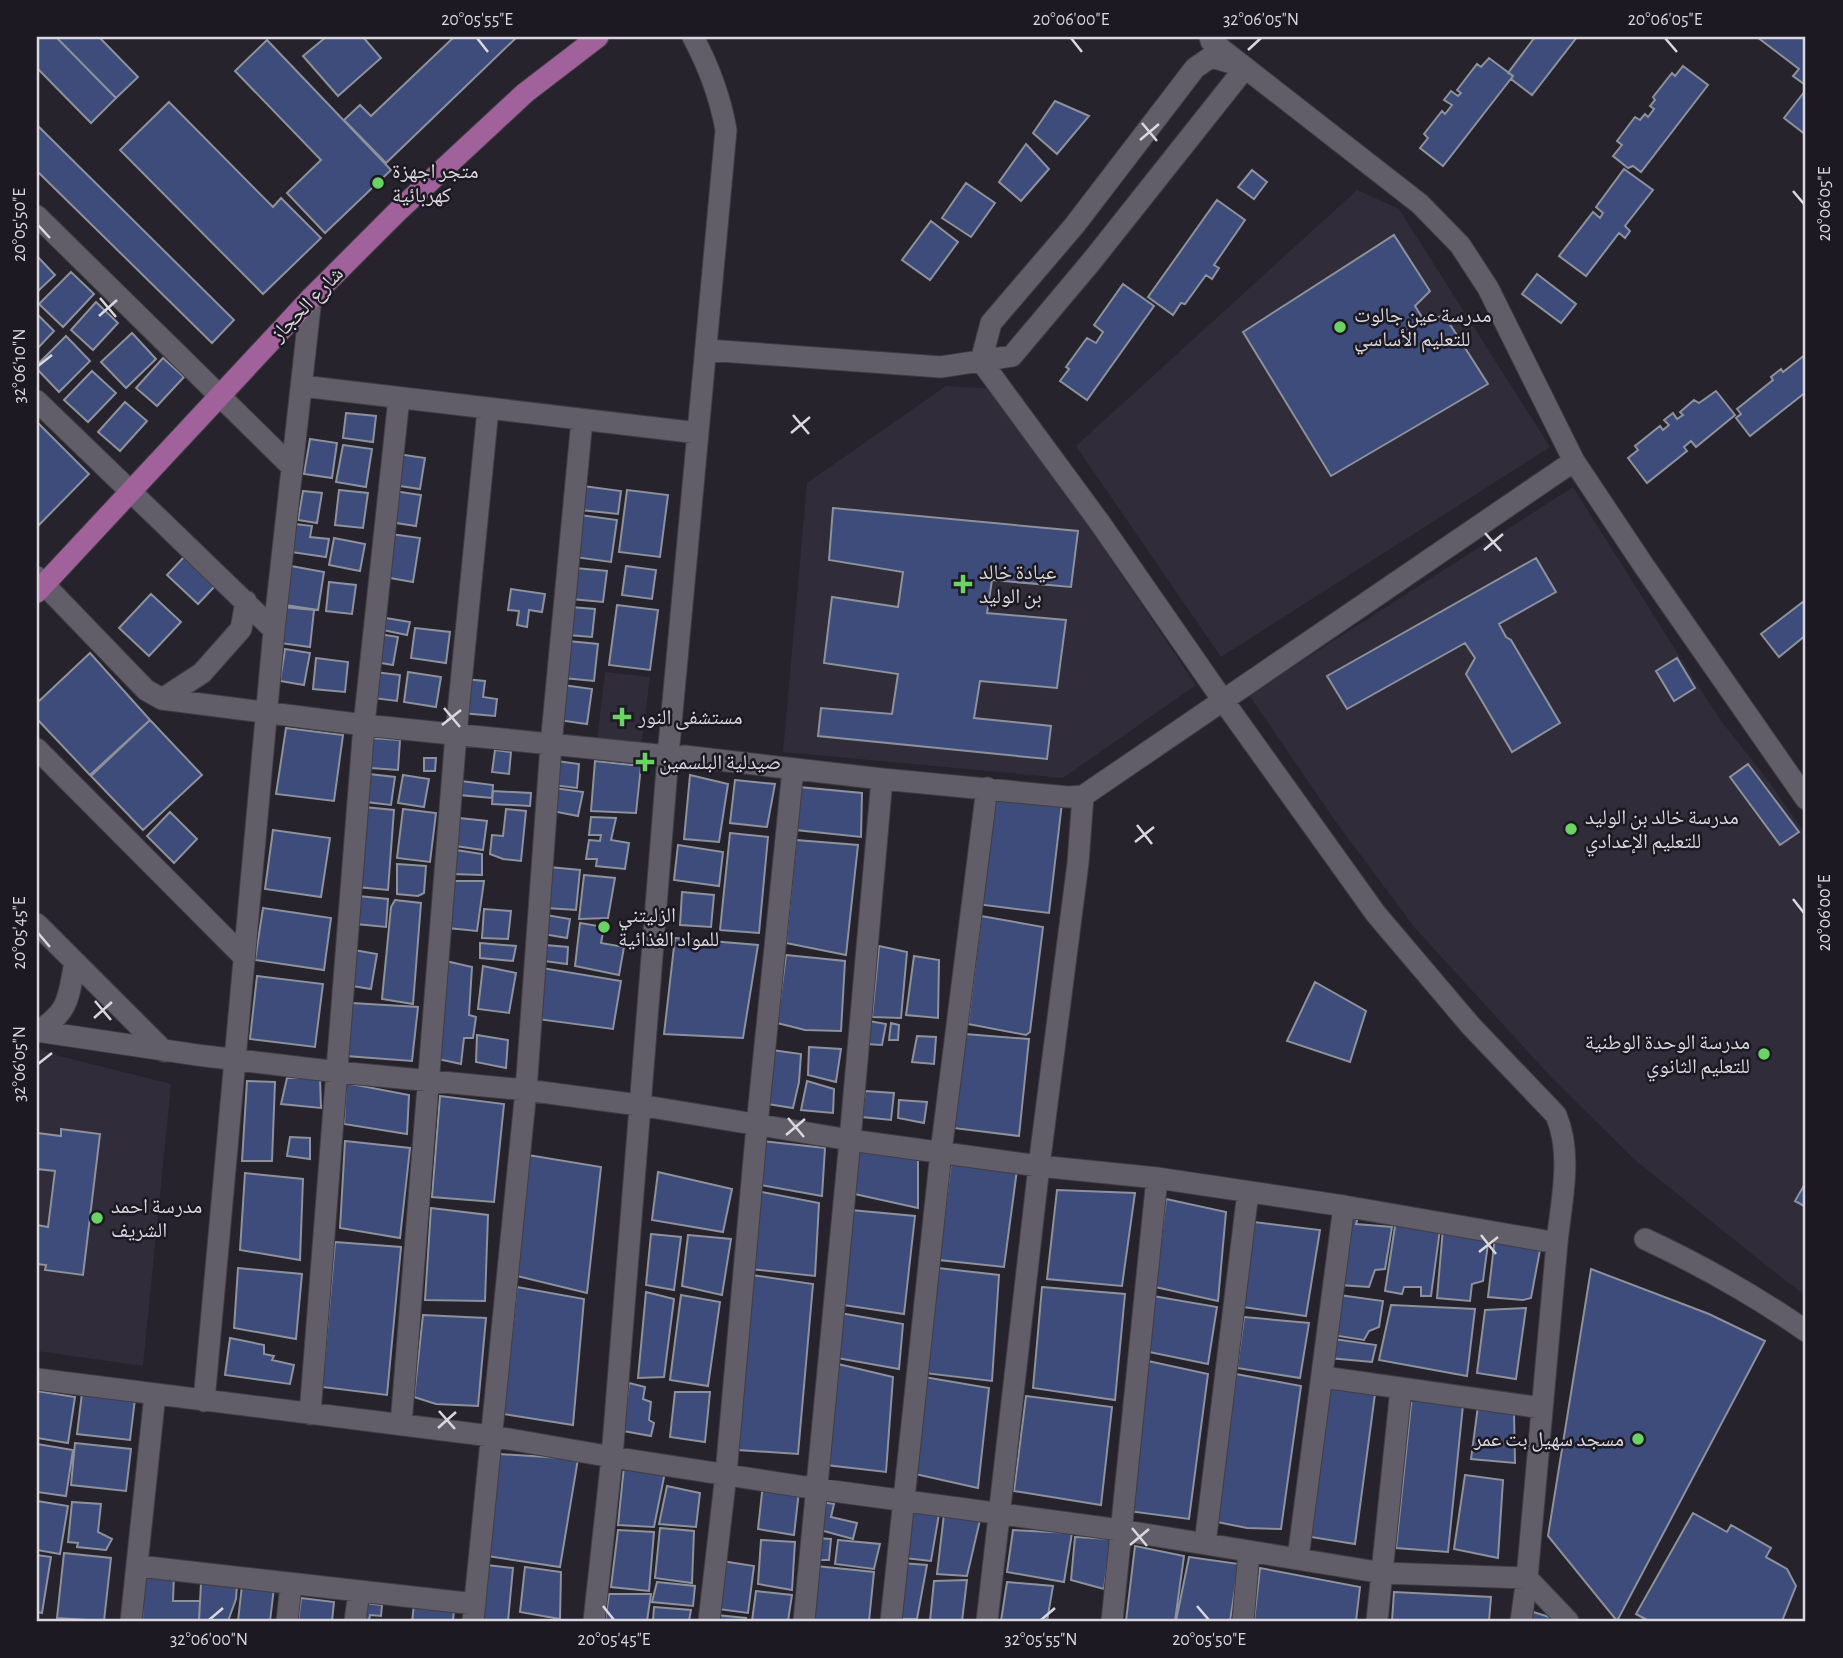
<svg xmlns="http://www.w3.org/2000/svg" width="1843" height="1658" viewBox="0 0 1843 1658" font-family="'Alegreya Sans','Noto Naskh Arabic',sans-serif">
<rect width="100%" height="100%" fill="#26232c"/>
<path fill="#302c39" d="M1357 190 1399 209 1550 447 1221 657 1076 446Z
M946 386 996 389 1196 685 1063 778 783 752 807 483Z
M1573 487 1695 681 1722 722 1767 779 1806 835V1295L1787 1282 1635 1160 1551 1077 1415 928 1336 822 1249 695Z
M605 672 650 677 639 762 595 757Z
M37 1048 59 1056 171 1084 143 1366 37 1351Z"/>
<path fill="#3d4c7a" stroke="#8d919c" stroke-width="2" d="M37 37H56L116 98 91 123 37 68Z
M56 37H99L138 77 116 98Z
M326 37H363L381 58 338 96 303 56Z
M454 37H517L386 163 344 120 360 105 371 116Z
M1535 37H1577L1532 95 1511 79 1513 76 1508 73Z
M1757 37H1806V83L1804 84 1793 76 1799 69Z
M267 40 391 170 325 233 287 193 321 160 235 71Z
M1489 58 1513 76 1443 166 1420 148 1428 138 1424 134 1442 111 1445 114 1452 105 1444 100 1451 91 1458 96 1461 93 1457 90 1477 64 1481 67Z
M1683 66 1708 85 1641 172 1633 166 1628 168 1613 156 1622 145 1617 141 1635 117 1640 120 1645 114 1648 117 1654 109 1650 106 1655 100 1653 97 1672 73 1675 76Z
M1805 91 1806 92V135L1784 118Z
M1055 101 1089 116 1057 154 1033 133Z
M169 102 273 207 281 198 321 238 263 294 120 150Z
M37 125 234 320 212 343 37 171Z
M1026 144 1049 169 1021 201 999 182Z
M1624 169 1653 190 1625 226 1630 231 1625 238 1619 233 1586 276 1559 256 1593 212 1600 218 1603 213 1596 207Z
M1252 170 1267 182 1254 199 1238 187Z
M966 183 995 203 971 237 942 218Z
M1217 200 1245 220 1214 265 1219 268 1212 279 1206 275 1185 304 1181 303 1173 315 1148 297Z
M931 221 958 242 930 280 902 260Z
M1394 235 1430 291 1415 306 1425 322 1444 315 1488 384 1331 476 1243 332Z
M37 256 55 275 37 292Z
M71 272 94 294 63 327 39 304Z
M1537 274 1576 304 1561 323 1522 294Z
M1123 284 1154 306 1087 400 1060 381 1069 369 1066 367 1087 338 1096 343 1103 332 1094 325Z
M96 302 118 323 93 350 71 330Z
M37 314 54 331 37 349Z
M132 333 156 359 126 388 101 362Z
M66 336 90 361 59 392 37 369V365Z
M1806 354V392L1750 436 1736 418 1741 414 1737 409 1773 380 1771 377 1781 369 1783 372Z
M163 358 184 377 157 406 136 388Z
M92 371 116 393 88 422 64 400Z
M1716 391 1735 415 1696 447 1691 441 1684 447 1687 451 1647 483 1628 458 1638 450 1635 446 1660 426 1663 430 1669 425 1664 420 1673 413 1677 419 1683 415 1680 412 1694 400 1699 403Z
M125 402 147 421 120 451 98 432Z
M346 413 376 416 373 442 343 438Z
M39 424 89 474 37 527V426Z
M310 439 337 443 332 478 304 474Z
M343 445 372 449 366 487 336 482Z
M398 454 425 458 420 489 393 485Z
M583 486 621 491 618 514 581 510Z
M339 490 368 493 363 528 335 525Z
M627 490 668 495 660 557 619 552Z
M303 491 322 493 317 523 298 520Z
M394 491 421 495 416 526 389 522Z
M833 508 1078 531 1071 587 992 580 987 613 1066 620 1057 688 980 681 974 718 1051 726 1047 759 818 736 821 708 892 714 898 674 824 663 832 597 898 607 903 572 829 560Z
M580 515 617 520 611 562 574 557Z
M295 524 312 526 310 537 329 539 326 557 291 552Z
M391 534 420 538 413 582 384 577Z
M334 538 365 544 360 571 329 565Z
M185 556 216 585 198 604 167 575Z
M1536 558 1556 592 1499 624 1506 637 1511 640 1560 723 1512 752 1466 674 1475 658 1465 643 1347 709 1327 676Z
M291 566 324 572 318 610 285 605Z
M626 566 656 570 652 599 622 595Z
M575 568 607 571 603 602 571 599Z
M329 582 356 585 352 614 326 611Z
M511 589 545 594 542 612 529 610 527 627 517 625 519 611 508 610Z
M151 594 181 622 149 656 119 628Z
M1804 601 1806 605V635L1779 657 1761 634Z
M617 605 658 610 650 670 609 665Z
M283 607 314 610 310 647 280 643Z
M570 607 595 609 592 637 568 635Z
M380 617 410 622 407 635 378 629Z
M415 628 450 632 446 663 411 658Z
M379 634 398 637 393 665 375 662Z
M568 641 598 644 594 681 564 678Z
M285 649 310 653 304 685 280 681Z
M90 653 150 720 90 775 37 719V703Z
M316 658 348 662 345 692 313 689Z
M1677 658 1695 688 1674 701 1656 671Z
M375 672 400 675 397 701 373 698Z
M408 672 441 677 436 707 404 702Z
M464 679 485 681 483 697 497 699 495 716 461 713Z
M563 685 592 689 587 724 558 720Z
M150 720 202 775 143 830 91 776Z
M286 728 343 735 334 801 276 794Z
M372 738 400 740 398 770 371 768Z
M495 750 511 752 509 774 492 772Z
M424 758H436L435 771H424Z
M557 761 579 764 577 788 552 785Z
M595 761 641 766 636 813 591 811Z
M1748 764 1799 832 1780 845 1730 777Z
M369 774 395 777 391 805 366 802Z
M403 775 429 779 424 807 398 803Z
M690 775 728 784 719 842 684 839Z
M735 780 775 784 767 827 730 823Z
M461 781 493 785 492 798 459 795Z
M799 787 862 793 861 837 796 830Z
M554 788 583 792 578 816 552 811Z
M493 791 531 793 530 806 492 804Z
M991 795 1062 803 1049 913 976 904Z
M364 807 394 810 388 890 357 887Z
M403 809 436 813 430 862 397 858Z
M506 809 526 811 521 861 503 859 490 854 492 835 503 836Z
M170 812 197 839 174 863 147 836Z
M591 817 616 818 611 840 629 843 625 869 596 866 597 859H586L589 840 600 841 601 835H589Z
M459 818 487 821 483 850 455 846Z
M273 830 330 838 321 897 265 889Z
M730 833 768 837 759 933 720 930Z
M796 840 858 845 846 955 786 943Z
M678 845 723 852 719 886 674 880Z
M456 850 482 854V875L452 874Z
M397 864 426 866 424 893 418 896 397 894Z
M549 867 580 870 576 910 547 908Z
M584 875 615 878 608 918 579 919Z
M452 881H484L477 931 448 928Z
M682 892 714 895 711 927 680 925Z
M358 896 388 899 386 927 356 924Z
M395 900 421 903 413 1004 382 999 391 907Z
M263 908 331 918 324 970 255 960Z
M484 909 511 911 508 939 482 938Z
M546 915 570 919 567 938 543 934Z
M981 916 1043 927 1030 1032 1026 1035 968 1024Z
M580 923 604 927 601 943 624 947 619 975 575 966Z
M675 938 758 945 743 1038 664 1034Z
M480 943 516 946 513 961 480 958Z
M545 945 568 947 567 964 544 961Z
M879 946 907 952 901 1018 872 1017Z
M354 950 377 954 371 989 352 986Z
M786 955 845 961 841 1031 805 1030 777 1023Z
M914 956 939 960 938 1018 906 1015Z
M446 961 472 967 469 1015 476 1017 473 1038H464L461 1064 438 1059Z
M483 966 516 973 509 1013 478 1009Z
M542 968 621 981 613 1029 537 1019Z
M257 976 323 984 315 1047 250 1039Z
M1315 982 1366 1011 1350 1062 1287 1041Z
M352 1003 418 1007 412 1061 346 1056Z
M869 1021 886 1024 882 1045 866 1044Z
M891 1023 899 1025 898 1040H889Z
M965 1034 1029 1039 1019 1136 953 1128Z
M477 1035 508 1040 506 1068 476 1062Z
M917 1036 936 1037 934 1064 912 1062Z
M809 1047 841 1049 836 1082 808 1075Z
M772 1050 801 1054 799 1082 793 1108 767 1104Z
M287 1078H320L321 1108 281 1104Z
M247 1081 275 1082 272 1161H242Z
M807 1081 834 1089 833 1113 801 1110Z
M346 1083 409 1095 407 1134 344 1124Z
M865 1091 894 1093 891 1120 862 1117Z
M440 1096 504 1104 494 1202 432 1197Z
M899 1100 927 1102 924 1123 898 1118Z
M61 1129 100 1134 83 1275 45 1270 46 1265 37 1264V1225L48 1227 55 1171 37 1169V1133L61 1136Z
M290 1137 310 1138V1159L287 1156Z
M345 1141 410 1148 400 1238 340 1228Z
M762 1141 825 1148 822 1196 760 1185Z
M857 1146 918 1157V1208L850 1193Z
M528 1155 601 1167 587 1293 517 1276Z
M951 1161 1017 1170 1004 1267 939 1260Z
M658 1172 732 1189 723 1232 652 1220Z
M245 1173 303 1179 300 1260 240 1250Z
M1806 1182V1207L1795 1201Z
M1057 1190 1135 1193 1122 1286 1047 1279Z
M757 1191 819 1203 815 1276 751 1269Z
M1166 1199 1226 1212 1218 1301 1155 1287Z
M431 1208 488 1215 485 1301 425 1300Z
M851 1210 915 1216 904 1314 843 1305Z
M1346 1212 1359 1214 1356 1224 1392 1227 1385 1269 1375 1270 1369 1287 1339 1285Z
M1396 1220 1440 1229 1431 1296H1421V1287H1404L1402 1294 1385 1291Z
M1254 1222 1320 1230 1306 1316 1243 1307Z
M1443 1228 1489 1236 1483 1281 1472 1284 1470 1301 1437 1298Z
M651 1234 681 1237 674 1290 646 1285Z
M688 1235 731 1239 722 1295 682 1286Z
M1495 1237 1540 1250 1531 1298 1523 1300 1488 1297Z
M335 1242 401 1247 387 1395 322 1387Z
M238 1268 302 1274 296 1339 234 1328Z
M938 1268 999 1275 992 1381 924 1373Z
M1591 1269 1709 1314 1765 1341 1617 1621 1548 1536Z
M752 1275 813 1284 798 1454 738 1450Z
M517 1287 584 1299 573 1425 503 1414Z
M1042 1287 1125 1294 1115 1400 1033 1388Z
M646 1292 674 1299 664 1377 638 1378Z
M681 1295 720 1302 708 1386 670 1380Z
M1339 1295 1383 1301 1379 1327 1369 1331 1364 1340 1332 1335Z
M1153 1296 1217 1307 1208 1364 1149 1352Z
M1391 1305 1475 1309 1467 1376 1379 1360Z
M1526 1308 1516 1379 1477 1373 1485 1310Z
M840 1313 903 1324 899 1369 837 1358Z
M423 1315 486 1318 478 1406 436 1404 414 1397Z
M1244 1317 1309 1323 1300 1378 1237 1368Z
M230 1338 264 1345V1354L274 1356 272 1360 294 1365 290 1384 225 1375Z
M1334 1339 1376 1345 1372 1362 1329 1358Z
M1148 1361 1208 1374 1189 1519 1128 1511Z
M838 1364 893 1377 886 1472 826 1465Z
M1236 1374 1301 1386 1281 1529 1247 1528 1217 1522Z
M924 1377 989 1388 978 1488 915 1474Z
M629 1383 645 1387 643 1399 651 1402 649 1420 654 1423 651 1436 623 1431Z
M1329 1383 1375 1394 1355 1544 1311 1537Z
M37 1391 75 1397 68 1443 37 1438Z
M675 1392H710L705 1442 670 1437Z
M82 1393 135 1399 130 1440 77 1434Z
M1412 1395 1463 1405 1448 1552 1396 1548Z
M1026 1396 1112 1407 1101 1505 1014 1491Z
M1478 1406 1514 1412 1515 1463 1471 1459Z
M75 1443 131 1449 126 1491 71 1485Z
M37 1444 73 1450 66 1496 37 1492Z
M499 1454 578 1459 560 1567 487 1556Z
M624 1466 665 1472 654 1527 618 1525Z
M1465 1475 1503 1480 1498 1558 1454 1549Z
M763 1484 799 1491 794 1535 758 1529Z
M667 1486 700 1493 696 1527 659 1524Z
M37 1501 68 1506 60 1554 37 1550Z
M72 1502 101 1504 98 1532 112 1539 106 1550 77 1547 78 1543 68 1542Z
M821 1502 834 1504 831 1517 857 1523 853 1539 820 1530Z
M909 1508 939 1514 931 1561 905 1558Z
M1693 1513 1727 1532 1731 1525 1771 1548 1766 1557 1787 1569 1796 1586 1782 1621H1649L1636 1614Z
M944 1514 980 1520 967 1576 937 1574Z
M660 1528 694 1531 692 1583 655 1578Z
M618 1530 654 1532 649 1591 611 1587Z
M1013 1530 1072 1533 1064 1582 1007 1572Z
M1075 1537 1111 1539 1104 1589 1071 1580Z
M817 1538 831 1539 829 1560H816Z
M761 1540 795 1542 792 1590 758 1584Z
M838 1540 880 1544 874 1569 835 1564Z
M1135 1546 1184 1556 1175 1621H1126Z
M64 1553 111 1558 104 1621 57 1618Z
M37 1555 51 1557 42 1613 37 1612Z
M1189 1557 1239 1564 1230 1621H1176Z
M722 1561 754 1566 748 1613 718 1609Z
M901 1563 927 1565 917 1619H896Z
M487 1565 513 1568 508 1621H480Z
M816 1566 874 1572 869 1621 810 1620Z
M525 1567 561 1572 560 1619 520 1612Z
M1260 1568 1360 1587 1356 1621H1254Z
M144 1574 174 1575 173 1601H200L199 1620 142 1621Z
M967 1580 962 1621H930L934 1581Z
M657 1582 695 1586 693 1606 652 1602Z
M1007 1582 1053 1586 1047 1621H1001Z
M201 1583 237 1584 236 1599 228 1621H199Z
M242 1585 274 1588 270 1621H238Z
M756 1591 792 1595 788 1621H752Z
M1394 1592 1491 1597 1489 1621H1392Z
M609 1594H651L647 1621H605Z
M301 1598 334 1602 332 1621H298Z
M365 1603 382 1605 381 1616 370 1615 369 1621H363Z
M414 1605 454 1610 453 1621H412Z
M654 1607 691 1610 689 1621H653Z
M1527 1610 1562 1621H1526Z
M716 1615 746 1618V1621H715Z"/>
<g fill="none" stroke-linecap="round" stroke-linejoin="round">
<g stroke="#403d44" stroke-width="23">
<path id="minor" d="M1210 37 1211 41 1420 204 1460 245 1488 288 1574 461 1644 566 1806 799
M37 216 292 467
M707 350 941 367 1012 356 1091 262 1245 68
M981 361 1100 523 1222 699 1376 914 1471 1026 1556 1115C1573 1155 1561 1202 1557 1243
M981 361 991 323 1074 226 1195 68 1211 57 1235 64
M302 386 698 433
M37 401 274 630
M37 577 146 690 162 699 364 725 668 756
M162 699 202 673 241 629 246 601
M37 749 243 956
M684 756 882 779 1068 797 1083 796 1574 461
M37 924 164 1051
M37 1031 197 1055 338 1072 526 1090 639 1105 850 1140 1039 1166 1157 1178 1344 1206 1557 1243 1527 1578 1568 1621
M37 1032C70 1011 68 998 75 962
M1645 1239C1703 1266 1754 1295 1806 1331
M1323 1377 1542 1408
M37 1379 491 1436 612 1457 818 1489 1120 1530 1383 1573 1527 1578 1521 1621
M204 1401 274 630 311 298
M310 1414 364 725 399 398
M401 1425 456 734 488 409
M1205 1544 1248 1192
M1298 1558 1344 1206
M138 1566 475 1604
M131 1621 155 1394
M287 1621 291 1584
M355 1621 359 1592
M473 1621 526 1090 551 745 582 420
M594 1621 612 1457 668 756 726 130C720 96 709 67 693 37
M709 1621 726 1474 757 1125 793 769
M804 1621 850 1140 882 779
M891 1621 941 1152 987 788
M987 1621 1039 1166 1078 863 1083 796
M1112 1621 1157 1178
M1243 1621 1249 1552
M1377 1621 1401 1388"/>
</g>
<g stroke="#403d44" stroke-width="23">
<path id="major" d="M37 592 311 298 398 211 525 93 598 37"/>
</g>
<use href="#minor" stroke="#625e69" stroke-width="21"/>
<use href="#major" stroke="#a1629c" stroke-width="21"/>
</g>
<path fill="none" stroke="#dad8de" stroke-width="2.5" d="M477 38 488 52M1071 38 1082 52M1665 38 1677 52M1248 50 1261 38M1142 123 1157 141M1140 140 1159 124M1793 191 1804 204M38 225 50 238M100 298 116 317M99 316 117 300M38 366 52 355M793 415 809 434M791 433 810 417M1485 533 1501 551M1484 550 1503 534M444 708 460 727M442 725 461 710M1137 825 1152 844M1135 842 1154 827M1793 899 1804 913M38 933 50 947M95 1001 111 1020M94 1018 112 1002M38 1064 52 1053M788 1118 804 1137M786 1135 805 1119M1481 1235 1496 1254M1479 1252 1498 1237M439 1411 455 1429M438 1428 456 1412M1132 1528 1147 1546M1130 1545 1149 1529M603 1606 614 1620M1197 1606 1209 1620M209 1620 223 1608M1041 1620 1055 1608"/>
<g fill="#6ad364" stroke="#1c1922" stroke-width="2.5">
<circle cx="378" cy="183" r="7"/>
<circle cx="1340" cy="327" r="7"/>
<path d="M959.5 573.5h7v7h7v7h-7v7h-7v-7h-7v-7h7z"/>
<path d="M618.5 706.5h7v7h7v7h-7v7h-7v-7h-7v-7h7z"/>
<path d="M641.5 751.5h7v7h7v7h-7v7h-7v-7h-7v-7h7z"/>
<circle cx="1571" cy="829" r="7"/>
<circle cx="604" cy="927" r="7"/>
<circle cx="1764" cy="1054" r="7"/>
<circle cx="97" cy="1218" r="7"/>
<circle cx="1638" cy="1439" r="7"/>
</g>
<g text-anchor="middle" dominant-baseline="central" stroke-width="5" stroke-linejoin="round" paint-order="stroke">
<g font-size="21" fill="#dad8de" stroke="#1c1922" text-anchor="start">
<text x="392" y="171">متجر اجهزة<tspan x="392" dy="24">كهربائية</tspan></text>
<text x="1354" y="315">مدرسة عين جالوت<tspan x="1354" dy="24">للتعليم الأساسي</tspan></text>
<text x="979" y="572">عيادة خالد<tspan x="979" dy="24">بن الوليد</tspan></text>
<text x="638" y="717">مستشفى النور</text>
<text x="659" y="762">صيدلية البلسمين</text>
<text x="1585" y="817">مدرسة خالد بن الوليد<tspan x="1585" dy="24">للتعليم الإعدادي</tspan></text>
<text x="618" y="915">الزليتني<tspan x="618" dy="24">للمواد الغذائية</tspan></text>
<text x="1750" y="1042" text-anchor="end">مدرسة الوحدة الوطنية<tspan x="1750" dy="24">للتعليم الثانوي</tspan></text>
<text x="111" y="1206">مدرسة احمد<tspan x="111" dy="24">الشريف</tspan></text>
<text x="1624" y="1439" text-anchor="end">مسجد سهيل بت عمر</text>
</g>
<g font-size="21" fill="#dad8de" stroke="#1c1922">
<text transform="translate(307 304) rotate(-46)">شارع الحجاز</text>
</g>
</g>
<rect width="1843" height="1658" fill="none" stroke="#1c1922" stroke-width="77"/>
<rect x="38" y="38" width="1766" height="1582" fill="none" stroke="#dad8de" stroke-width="2.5"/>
<g font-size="18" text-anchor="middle" fill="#dad8de">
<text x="477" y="25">20°05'55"E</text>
<text x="1071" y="25">20°06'00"E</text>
<text x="1261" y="25">32°06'05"N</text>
<text x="1665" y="25">20°06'05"E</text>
<text transform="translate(1824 204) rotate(-90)" y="6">20°06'05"E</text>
<text transform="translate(19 225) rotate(-90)" y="6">20°05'50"E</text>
<text transform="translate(19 366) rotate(-90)" y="6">32°06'10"N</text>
<text transform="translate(1824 913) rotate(-90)" y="6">20°06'00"E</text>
<text transform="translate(19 933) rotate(-90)" y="6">20°05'45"E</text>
<text transform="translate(19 1064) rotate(-90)" y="6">32°06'05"N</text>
<text x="209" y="1645">32°06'00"N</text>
<text x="614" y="1645">20°05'45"E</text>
<text x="1041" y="1645">32°05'55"N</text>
<text x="1209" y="1645">20°05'50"E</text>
</g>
</svg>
